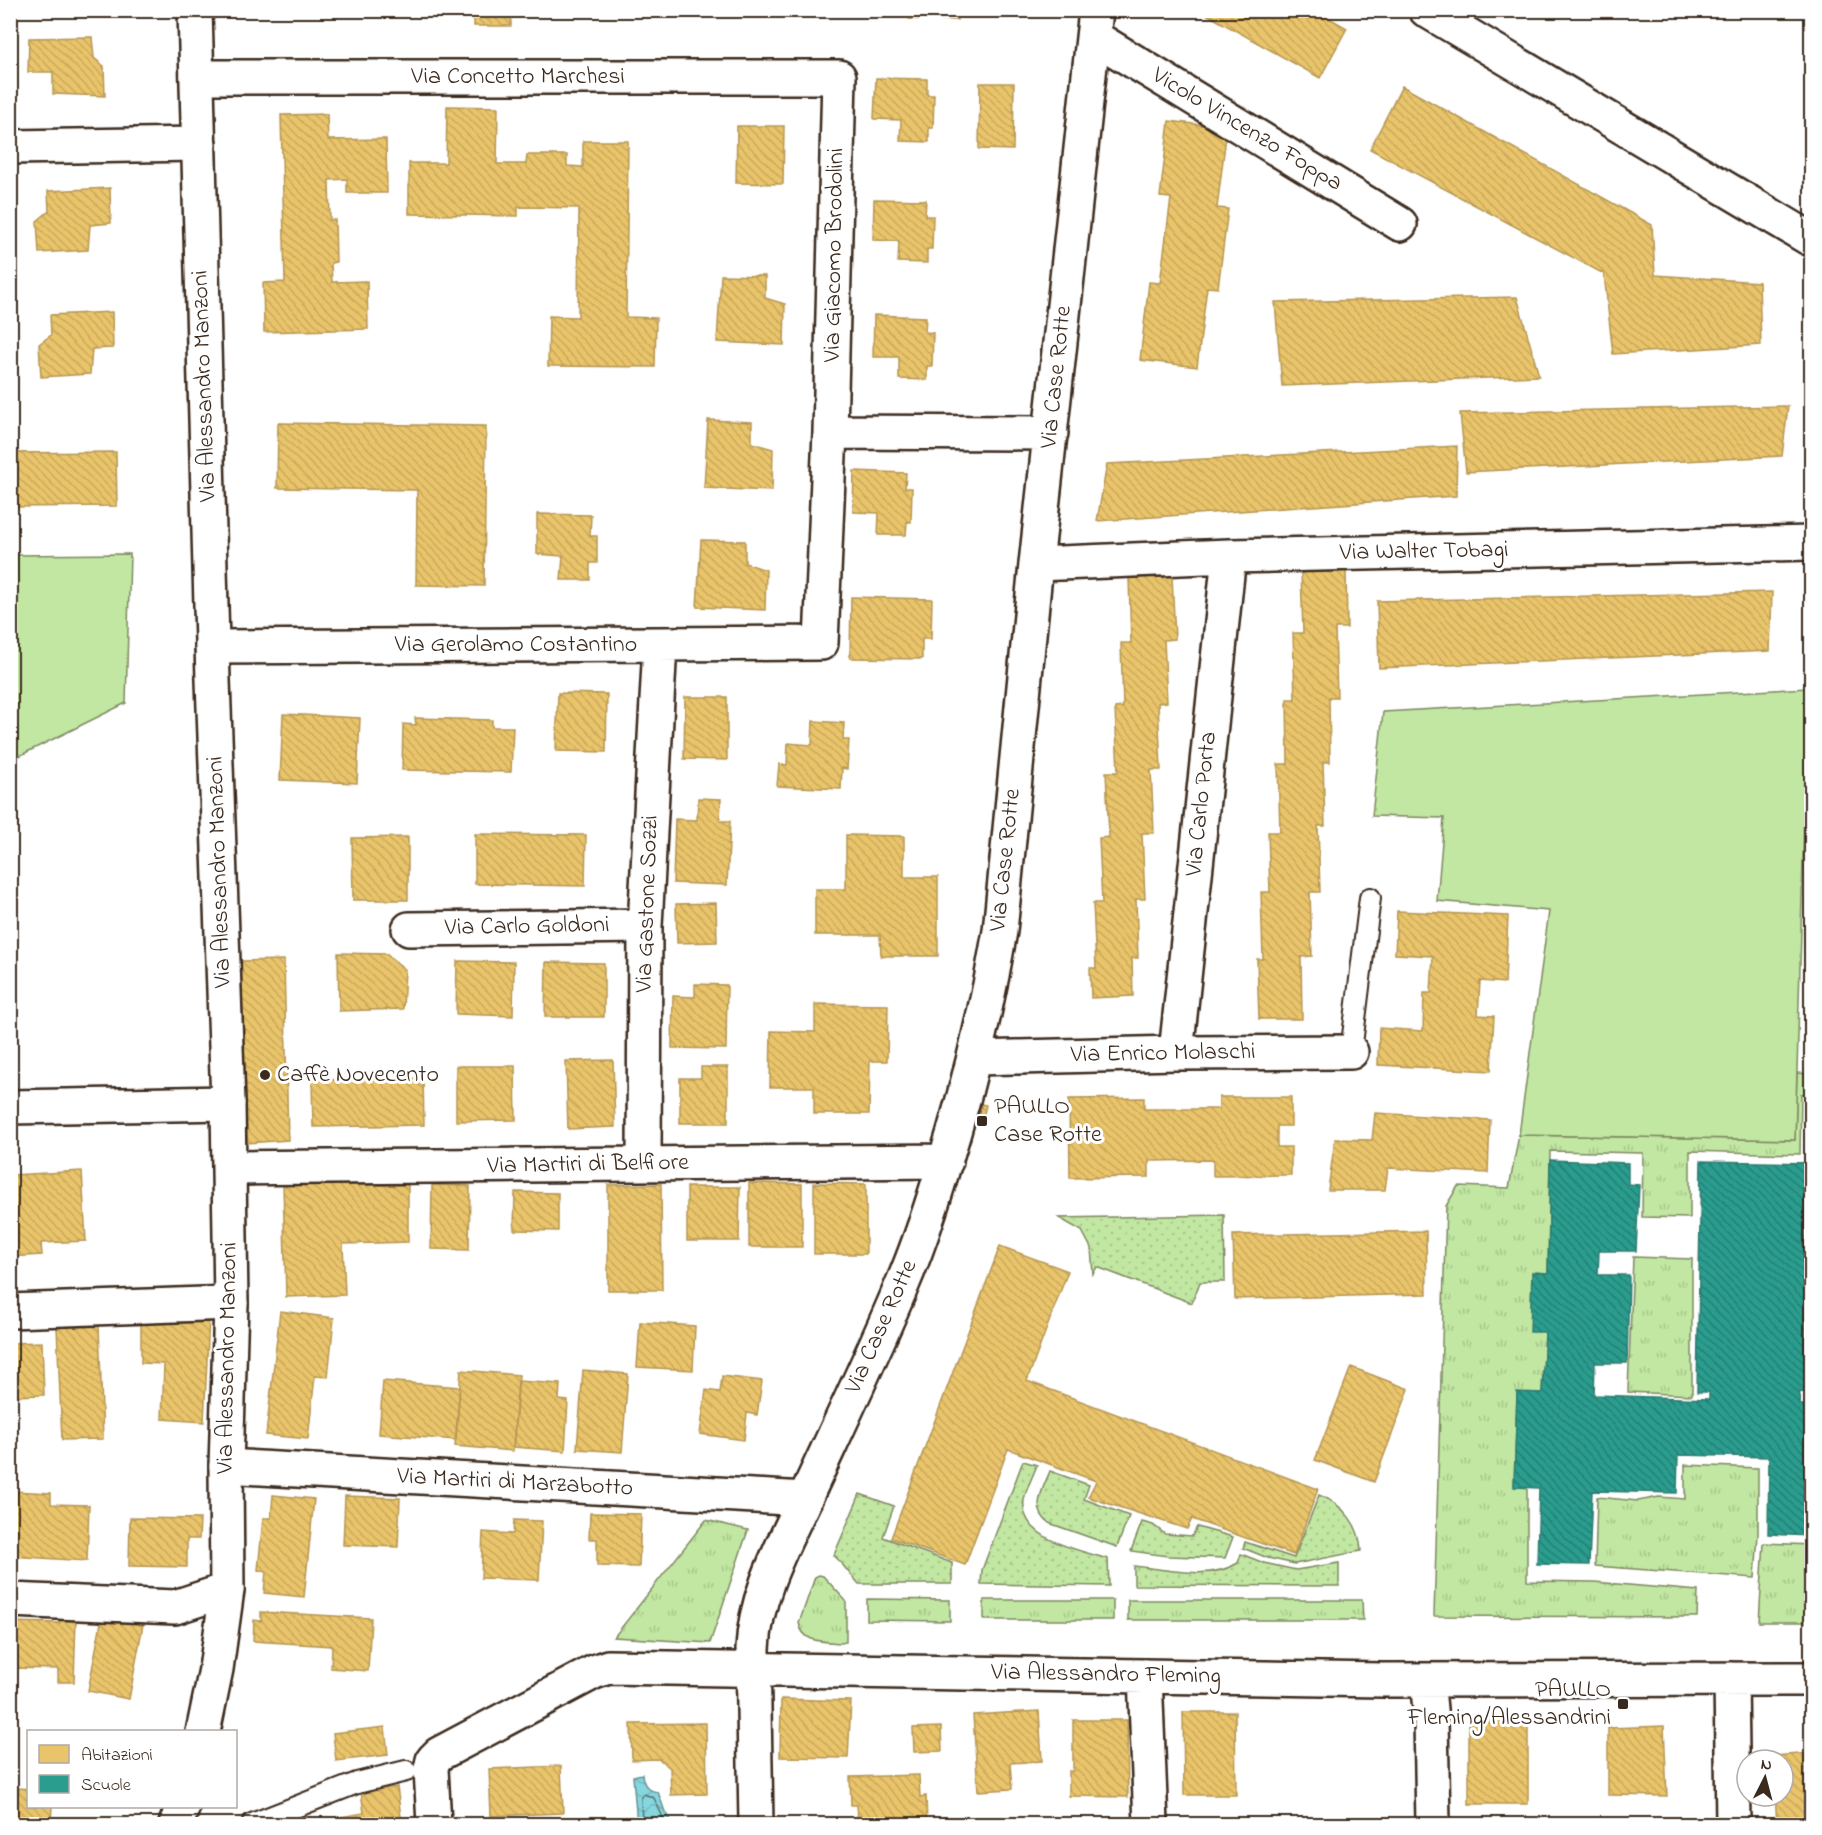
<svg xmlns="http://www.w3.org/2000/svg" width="1822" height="1835" viewBox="0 0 1822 1835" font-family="'Indie Flower',sans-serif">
<defs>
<pattern id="grass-tufts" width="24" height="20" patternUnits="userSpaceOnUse" patternTransform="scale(1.5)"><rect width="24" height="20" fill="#c1e7a2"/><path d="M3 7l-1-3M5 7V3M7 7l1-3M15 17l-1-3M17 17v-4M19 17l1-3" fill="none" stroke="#a7c68b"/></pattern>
<pattern id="garden-dots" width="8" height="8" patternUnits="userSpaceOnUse" patternTransform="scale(1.5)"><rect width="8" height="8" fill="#c1e7a2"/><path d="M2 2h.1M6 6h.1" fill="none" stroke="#a7c68b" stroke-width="1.8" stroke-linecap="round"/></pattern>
<pattern id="water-waves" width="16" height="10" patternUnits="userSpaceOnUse" patternTransform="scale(1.5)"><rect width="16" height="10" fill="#85d6df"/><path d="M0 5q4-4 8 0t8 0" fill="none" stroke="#74b8bf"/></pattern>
<pattern id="homes-back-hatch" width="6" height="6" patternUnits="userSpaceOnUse" patternTransform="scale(1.5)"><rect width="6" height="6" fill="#e9c46a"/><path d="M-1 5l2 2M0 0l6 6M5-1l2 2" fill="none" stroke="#c9a95b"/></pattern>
<pattern id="schools-back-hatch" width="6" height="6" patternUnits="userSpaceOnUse" patternTransform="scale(1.5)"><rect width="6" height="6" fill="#2a9d8f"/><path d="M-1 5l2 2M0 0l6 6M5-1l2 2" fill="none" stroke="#258074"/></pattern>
</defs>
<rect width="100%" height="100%" fill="#fff"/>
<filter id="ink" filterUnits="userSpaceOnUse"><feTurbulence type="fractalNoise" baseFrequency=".0167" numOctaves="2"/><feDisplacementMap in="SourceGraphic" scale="12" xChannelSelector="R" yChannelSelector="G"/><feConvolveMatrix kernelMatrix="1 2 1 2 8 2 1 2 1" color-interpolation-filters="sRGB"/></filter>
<g filter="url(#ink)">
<path fill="url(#grass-tufts)" stroke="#7e8860" stroke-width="1.5" d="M1797 1073 1811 1074V1093L1801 1094 1800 1154 1690 1151V1218L1642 1217 1643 1153 1550 1151 1548 1273 1532 1272 1545 1332 1542 1393H1517L1514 1486 1527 1487V1581L1594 1582 1698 1591 1697 1617 1434 1616 1446 1206 1458 1186 1509 1188 1519 1135 1795 1140Z
M1633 1257 1692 1259V1395L1628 1392Z
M1685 1465 1758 1468V1534L1755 1578 1595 1566 1597 1497 1638 1501 1659 1497 1685 1499Z
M706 1520 748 1530 710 1643 614 1637Z
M1764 1543 1811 1545V1622H1759Z
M819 1575 823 1576 846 1601V1642L841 1643C824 1641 803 1644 799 1623L815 1577Z
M867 1599 950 1600V1621L867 1620Z
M984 1600H1113V1620H984Z
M1128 1600H1362L1363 1620H1128Z"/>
<path fill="#c1e7a2" stroke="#7e8860" stroke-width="1.5" d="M130 554 126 703 11 760V555Z
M1808 688 1795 1140 1519 1135 1549 911 1437 901 1444 818 1372 816 1383 712Z"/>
<path fill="url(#garden-dots)" stroke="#7e8860" stroke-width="1.5" d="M1224 1215 1225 1282H1200L1192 1303 1097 1267 1093 1274 1091 1248 1082 1231 1059 1218Z
M1023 1461 1037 1465C1033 1476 1026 1489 1024 1500 1019 1540 1080 1550 1108 1559L1109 1586 981 1584 982 1570Z
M1050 1471 1089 1485 1084 1499 1129 1516 1117 1547 1049 1523C1030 1509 1043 1489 1050 1471Z
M860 1494 894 1506 883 1537 952 1563V1584H859L834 1555Z
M1319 1495C1343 1504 1360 1525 1361 1551L1295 1564 1268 1558 1243 1548 1245 1542 1294 1558Z
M1142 1522 1153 1525 1165 1534 1192 1536 1197 1527 1233 1537 1225 1558 1168 1556 1131 1551Z
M1241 1554 1264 1563 1296 1570 1339 1563V1586L1134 1585V1566C1165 1569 1210 1581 1238 1563Z"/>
<path fill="url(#water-waves)" stroke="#679192" stroke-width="1.5" d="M642 1774C643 1785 648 1791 658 1792L665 1812 673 1824H637L633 1776Z"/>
<path fill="url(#homes-back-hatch)" stroke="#b59653" stroke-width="1.5" d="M474 10H511V26H474Z
M909 10H958L957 20 909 19Z
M1199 10H1315L1347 28 1320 78Z
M92 37 94 58 104 66 105 96 53 94V72H28L29 38Z
M876 78 927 79V95H934L933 128H929V142L900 141 901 120 874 119Z
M980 83H1014L1013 150 979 149Z
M1402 86 1652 225 1655 275 1759 282 1761 345 1613 354 1604 274 1370 149Z
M447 106 498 107 497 164H526L527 155H567V166L583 167V141H628L626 317 656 318 655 367 548 366 549 316 578 317 579 208 518 207V216L409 214V163H446Z
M327 114 328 140 386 139 387 193H347V179L329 180 330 220H335L336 262 331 263 332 282 367 281 368 329 264 332 263 283 285 282 281 115Z
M1169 121 1227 128 1217 208 1228 209 1218 288 1207 287 1197 367 1140 360 1149 282 1160 283 1171 198 1160 197Z
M737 126H784L783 184 736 183Z
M110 188 111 223 90 225 88 250 39 253 37 221 49 211 48 191Z
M874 199 926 200 925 216H933L932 249H927V263L898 262 899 241 873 240Z
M721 275 765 276V298L785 304 784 345 717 342Z
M1517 297 1539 376 1282 386 1275 302Z
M112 312 113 348 92 349 90 374 41 377 39 344 51 335 50 315Z
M874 315 926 317 925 332 933 333 932 366H927V380L899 379V357H873Z
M1788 406 1782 456 1466 472 1460 413Z
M708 420 752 422V443L773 449 772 491 704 488Z
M278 423 486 426 484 586 416 585 417 490 277 488Z
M1457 446 1456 496 1097 521 1107 464Z
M116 452 117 506 10 507V453Z
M854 471 906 473 905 488H912L911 522H907L906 535H878L879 513 853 512Z
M537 514 591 515 590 536H597V563H590V580H561L563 556 537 554Z
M701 540 745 541V563L766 570 765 610 697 607Z
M1346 569 1347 628H1335L1337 697H1329L1330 762H1323L1325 826H1318L1320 892H1310L1312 956 1301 957 1302 1019H1259L1257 959H1263L1261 892H1270L1268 832H1280L1278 764H1288L1287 699H1295L1293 633H1303L1301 571Z
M1172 576 1175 639 1164 640 1167 702 1158 703 1161 770H1151L1154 833H1142L1145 899H1136L1138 958H1132L1133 996 1091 998 1090 968H1096L1093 903H1102L1099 838 1109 837 1106 772H1118L1115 708 1123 707 1121 643H1131L1129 578Z
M1772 592 1770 651 1379 668 1377 601Z
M851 597 932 599 931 639H922V659L850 658Z
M558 693 607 694 606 752 556 751Z
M685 697H727V760L684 759Z
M283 714 360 718 357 783 280 780Z
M415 718 492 720V727H513L511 772 402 770 403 724 416 725Z
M813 721 844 723 843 740H849L847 769 842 768 841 789 777 786 779 764 787 765 788 743 812 745Z
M698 798 721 799 720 821H730L727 885 673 883 675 819 697 820Z
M475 834 586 835 585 886 475 884Z
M846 835 904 836V877H938V956H881L880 935H815V889H846Z
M408 837V900H353L352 838Z
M716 903 717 942 677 943 676 904Z
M1397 911 1508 916 1505 983 1480 981 1478 1015 1494 1016 1491 1071 1378 1065 1379 1028 1423 1031 1424 993H1431L1433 956 1395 954Z
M338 953 386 954 405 969 403 1009 339 1011Z
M284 960 288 1140 247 1143 241 961Z
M457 961 514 962 513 1016 456 1014Z
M546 962 604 963V1017H545Z
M695 984 727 985 726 1049 672 1048 673 996 695 997Z
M815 1004 888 1005 887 1061H870L869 1114H814V1087H770L771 1031 815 1032Z
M613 1060 615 1127 568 1129 566 1061Z
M456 1066H515L516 1120 456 1121Z
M701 1067H728V1123H680V1078H701Z
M423 1078 424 1125 313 1127 312 1080Z
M1219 1097H1291V1126H1277V1147H1291V1175L1213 1176V1160L1149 1161V1177L1070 1178 1069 1099 1144 1098V1109H1219Z
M981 1104 986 1105 983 1118 978 1116Z
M1375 1113 1490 1120 1488 1173 1388 1168 1385 1190H1328L1335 1139 1372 1140Z
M82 1171 86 1241 41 1243 42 1255 10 1257V1223H14L12 1175Z
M749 1183 802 1184V1247H749Z
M814 1183 866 1184V1254H814Z
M283 1184 408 1185V1242L343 1244 345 1295 286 1297Z
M661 1184 662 1290H608V1185Z
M432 1185 470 1186 469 1250 431 1249Z
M687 1187H740L739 1241H687Z
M515 1192 558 1193V1231L514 1230Z
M1426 1231 1427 1294 1235 1299 1233 1235Z
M1000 1246 1068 1271 1027 1381 1318 1489 1294 1555 1192 1519 1187 1529 1088 1497 1096 1481 1008 1449 965 1565 891 1538Z
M280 1311 334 1318 328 1377 315 1376 308 1439 266 1435Z
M209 1318 204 1422 162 1419 164 1364 141 1363V1323Z
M640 1322 695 1326 693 1370 637 1367Z
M99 1326 103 1439 62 1440 57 1327Z
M42 1342 44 1395 10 1396V1343Z
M1351 1367 1409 1389 1374 1482 1315 1460Z
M461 1370 519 1375 513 1451 455 1446Z
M583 1370 628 1374 622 1452 577 1449Z
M722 1376 762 1381 757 1415 747 1413 744 1440 700 1434 706 1390 720 1392Z
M383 1381 460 1387 456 1440 379 1434Z
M518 1381 560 1384 559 1400 568 1401 565 1451 513 1447Z
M12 1491 51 1493V1504L89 1505 87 1561 10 1556V1498H12Z
M273 1495 314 1499 304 1597 264 1593 266 1571 258 1570 263 1518H271Z
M345 1496 400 1498 398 1547 343 1545Z
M590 1513 641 1514 639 1567 597 1566V1539H589Z
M130 1518 200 1519 199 1539H187V1567L129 1566Z
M514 1520 542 1521 539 1580 481 1578 483 1532 513 1534Z
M261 1612 371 1618 368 1671 331 1668 332 1646 253 1641 254 1620 261 1621Z
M102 1617 143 1624 129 1699 88 1691Z
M60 1618H76L74 1682H58V1669L10 1668V1622L60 1623Z
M781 1699 851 1701 848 1758 780 1757Z
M1039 1711 1042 1761 1010 1763 1012 1789 978 1791 973 1715Z
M1183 1712H1235L1236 1795H1184Z
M1469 1718H1528V1804H1469Z
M1073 1720H1127L1128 1797 1069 1796V1771H1073Z
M706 1723 707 1794 671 1795 670 1768 659 1759 632 1760 631 1724Z
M1664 1726 1667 1796 1608 1795V1728Z
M385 1727 388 1755 336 1761 333 1733Z
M941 1727 942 1751 914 1752 913 1728Z
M1812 1753V1824H1777L1775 1796H1783V1760H1773V1756Z
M561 1766 563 1813 491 1816 489 1769Z
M919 1775 920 1797 926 1796 927 1824H858L857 1805H851L850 1777Z
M397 1787 402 1824H300L364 1813 361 1792Z
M19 1788 28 1789V1806H52L51 1824H10V1794H18Z"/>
<path fill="url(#schools-back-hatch)" stroke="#2f7a6d" stroke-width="1.5" d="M1550 1160 1628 1163V1184L1639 1185 1636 1251H1599L1598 1275H1629L1627 1363H1595L1594 1395 1709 1399V1392H1697L1701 1161 1812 1163V1393L1800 1392 1799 1405H1812V1536L1768 1534 1769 1457 1678 1455 1677 1493 1592 1491 1589 1565 1537 1564 1539 1488 1514 1487 1517 1392 1542 1393 1545 1332H1530L1532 1272 1548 1273Z"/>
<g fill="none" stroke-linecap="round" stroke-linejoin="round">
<path stroke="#596f6b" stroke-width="1.5" d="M642 1824 641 1797 644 1794 654 1798 666 1824"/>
<g stroke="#3b2a1e" stroke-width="24">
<path id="lane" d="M1351 1052 1370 898
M252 1824 357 1783 406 1771"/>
</g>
<g stroke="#3b2a1e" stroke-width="38">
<path id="street" d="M1094 37 1400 224
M197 77H839L830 432 821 643 212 647
M10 147 199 144
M830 432 1051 433
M1036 564 1229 556 1812 543
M409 929 645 926
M1176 1053 1229 556
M975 1058 1176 1053 1351 1052
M10 1107 228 1103
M644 1164 645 926 660 644
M230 1168 946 1161
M10 1311 231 1303
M226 1466 805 1499
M10 1600 175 1607 227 1590
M1145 1676 1151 1824
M1731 1679 1733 1824
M1427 1680 1431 1719 1433 1824
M434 1824 431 1769 433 1760 439 1754 594 1672 608 1667 1382 1680 1812 1679
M756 1824 753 1649C755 1593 785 1542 808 1492 840 1423 873 1354 902 1285 917 1250 929 1214 940 1178 966 1096 986 1015 1000 931L1036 564 1096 10"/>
</g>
<g stroke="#3b2a1e" stroke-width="38">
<path id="secondary" d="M195 10 213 680 228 1103 231 1303 226 1466 227 1590 216 1669 203 1732
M1426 10 1812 240
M176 1824 183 1806"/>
</g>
<use href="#lane" stroke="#fff" stroke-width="20"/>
<use href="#street" stroke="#fff" stroke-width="33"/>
<use href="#secondary" stroke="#fff" stroke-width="33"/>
</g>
</g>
<g fill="#3b2a1e" stroke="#fff" stroke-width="2">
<circle cx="265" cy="1075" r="6"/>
<rect x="976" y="1115" width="12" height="12" rx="3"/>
<rect x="1617" y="1698" width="12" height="12" rx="3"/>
</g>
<g text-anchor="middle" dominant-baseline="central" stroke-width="6" stroke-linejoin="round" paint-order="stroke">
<g font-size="24" fill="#3b2a1e" stroke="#fff">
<text x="518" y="77">Via Concetto Marchesi</text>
<text transform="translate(1247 130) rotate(31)">Vicolo Vincenzo Foppa</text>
<text transform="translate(835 255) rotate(-89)">Via Giacomo Brodolini</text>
<text transform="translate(1057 377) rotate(-84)">Via Case Rotte</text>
<text transform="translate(205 386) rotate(-92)">Via Alessandro Manzoni</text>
<text transform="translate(1424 552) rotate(-1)">Via Walter Tobagi</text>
<text x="516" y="645">Via Gerolamo Costantino</text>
<text transform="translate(1202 804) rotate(-84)">Via Carlo Porta</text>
<text transform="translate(1006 860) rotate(-84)">Via Case Rotte</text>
<text transform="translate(220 872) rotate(-92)">Via Alessandro Manzoni</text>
<text transform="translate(648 904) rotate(-88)">Via Gastone Sozzi</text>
<text transform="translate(527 927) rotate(-1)">Via Carlo Goldoni</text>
<text transform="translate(1163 1054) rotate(-1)">Via Enrico Molaschi</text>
<text transform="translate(588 1165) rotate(-1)">Via Martiri di Belfiore</text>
<text transform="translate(882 1327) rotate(-66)">Via Case Rotte</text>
<text transform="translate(228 1358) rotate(-89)">Via Alessandro Manzoni</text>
<text transform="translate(515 1483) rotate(3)">Via Martiri di Marzabotto</text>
<text transform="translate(1106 1675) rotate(1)">Via Alessandro Fleming</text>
</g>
<g font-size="24" fill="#3b2a1e" stroke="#fff" text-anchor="start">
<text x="277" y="1075">Caffè Novecento</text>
<text x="994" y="1107">PAULLO<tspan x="994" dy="28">Case Rotte</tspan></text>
<text x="1611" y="1690" text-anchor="end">PAULLO<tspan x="1611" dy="28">Fleming/Alessandrini</tspan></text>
</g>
</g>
<rect width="1822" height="1835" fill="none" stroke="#fff" stroke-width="36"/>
<rect x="18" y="18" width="1786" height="1799" fill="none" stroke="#3b2a1e" stroke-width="2" filter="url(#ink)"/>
<rect x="27" y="1730" width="210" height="78" fill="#ffffff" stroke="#b1aaa5" stroke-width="1.5"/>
<rect x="39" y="1745" width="30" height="18" fill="#e9c46a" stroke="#b1aaa5" stroke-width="1.5"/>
<text x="81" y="1760" font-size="18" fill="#3b2a1e">Abitazioni</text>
<rect x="39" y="1775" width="30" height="18" fill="#2a9d8f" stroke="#b1aaa5" stroke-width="1.5"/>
<text x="81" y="1790" font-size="18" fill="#3b2a1e">Scuole</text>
<g transform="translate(1765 1778) rotate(6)"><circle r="28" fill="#ffffff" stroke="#b1aaa5" stroke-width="1.5"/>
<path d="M0-4.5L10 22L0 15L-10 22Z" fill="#3b2a1e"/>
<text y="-9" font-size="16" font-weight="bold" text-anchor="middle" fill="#3b2a1e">N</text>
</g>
</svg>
